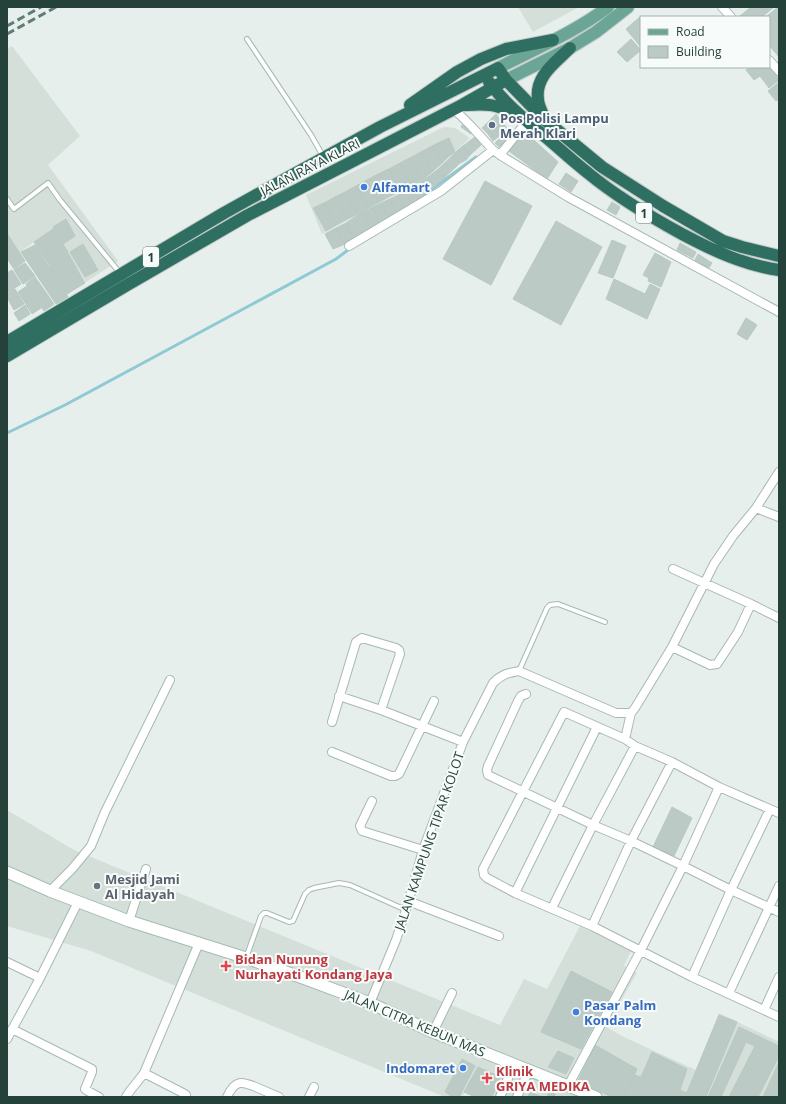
<svg xmlns="http://www.w3.org/2000/svg" width="786" height="1104" viewBox="0 0 786 1104" font-family="'Open Sans',sans-serif">
<rect width="100%" height="100%" fill="#e6efeb"/>
<path fill="#d4dfda" d="M518 7H579L533 32Z
M12 46 80 136 48 165 118 261 86 282 52 229 20 252 7 232V49Z
M444 127 455 128 467 136 469 139 426 178 401 192 322 234 306 195Z
M7 810 74 850 500 1025 524 979 547 989 580 926 631 951 624 966 637 973 606 1027 626 1038 696 1070 719 1013 779 1042V1097H492L500 1077 478 1067 462 1097H445L91 951 7 926Z"/>
<g fill="none" stroke-linecap="round" stroke-linejoin="round">
<path stroke="#8ec9d4" stroke-width="3" d="M413 203 476 157
M7 433 65 405 336 259 348 250"/>
</g>
<path fill="#bbcac4" stroke="#b8c9c2" d="M751 7H774L762 17H741L740 16Z
M778 7H779V57L769 45V17H766Z
M640 17 641 18V47L626 29Z
M631 39 641 50 627 62 617 52Z
M769 65 779 79V80L769 88 760 76 754 80 746 70 750 67H769Z
M779 82V99L776 101 768 91Z
M496 114 502 122 488 134 482 128Z
M502 122 508 129 493 141 488 134Z
M462 125 473 132 471 134 461 127Z
M524 131 558 162 547 179 509 151Z
M502 136 506 140 499 147 495 143Z
M475 137 481 145 470 155 463 146Z
M449 138 455 152 448 157 440 142Z
M440 142 448 157 442 163 432 146Z
M432 146 442 163 432 172 421 152Z
M463 146 470 155 466 160 458 150Z
M458 150 466 160 460 163 453 155Z
M421 152 432 172 422 180 410 158Z
M453 155 460 163 444 178 437 170Z
M410 158 422 180 412 185 400 163Z
M400 163 412 185 401 191 389 169Z
M389 169 401 191 390 196 378 174Z
M437 170 444 178 435 186 428 177Z
M566 173 578 181 571 192 559 184Z
M378 174 390 196 379 202 367 180Z
M428 177 435 186 418 199 413 187Z
M367 180 379 202 368 208 356 186Z
M485 181 532 206 491 285 443 259Z
M356 186 368 208 358 214 345 192Z
M413 187 418 199 412 204 405 191Z
M405 191 412 204 405 208 398 195Z
M345 192 358 214 347 219 335 197Z
M398 195 405 208 397 213 390 199Z
M335 197 347 219 336 225 324 203Z
M390 199 397 213 389 219 381 203Z
M612 202 620 207 616 215 607 210Z
M324 203 336 225 326 231 313 208Z
M381 203 389 219 380 224 373 207Z
M373 207 380 224 371 229 363 212Z
M363 212 371 229 362 235 352 219Z
M66 219 75 236 63 244 53 227Z
M352 219 362 235 354 239 346 223Z
M556 221 602 247 561 325 513 299Z
M346 223 354 239 345 244 336 228Z
M336 228 345 244 333 249 325 234Z
M53 229 68 252 49 265 34 242Z
M7 233 25 261 14 269 7 258Z
M612 240 626 246 613 278 598 273Z
M680 243 696 252 693 258 677 250Z
M83 244 98 270 85 277 70 252Z
M35 245 68 297 56 304 21 252Z
M68 253 85 283 67 294 49 266Z
M655 253 671 262 661 287 648 281 649 278 643 275Z
M698 254 712 263 708 269 695 260Z
M25 263 35 276 23 284 14 270Z
M12 270 21 284 7 293V273Z
M35 277 54 304 44 311 26 284Z
M614 279 645 294 650 284 660 289 647 319 606 299Z
M27 286 41 308 32 314 18 292Z
M15 289 24 304 14 310 7 297V294Z
M25 305 30 314 19 321 14 313Z
M746 318 757 325 747 340 737 334Z
M672 807 692 818 674 856 653 847Z
M571 971 612 992 581 1049 541 1032Z
M719 1015 737 1022 706 1097H685Z
M739 1027 779 1046V1057L746 1042 721 1097H708Z
M595 1045 637 1069 624 1097H612L578 1081Z
M755 1046 778 1058 758 1097H729Z
M558 1051 574 1058 566 1074 548 1067Z
M652 1052 687 1069 680 1090 687 1093 685 1097H624L634 1075 641 1077Z
M462 1059 475 1066 459 1097H453L445 1092Z
M779 1062V1094L778 1097H763Z
M478 1067 500 1077 492 1097H475L464 1092Z
M530 1092 542 1097H528Z
M549 1092 555 1094 554 1097H547Z"/>
<g fill="none" stroke-linecap="round" stroke-linejoin="round">
<g stroke="#a8b8b2" stroke-width="6">
<path id="lane" d="M247 39 311 135 323 156
M7 199 14 209 48 183 60 200 120 273
M519 671 547 608 550 605 558 604 605 622
M246 958 261 916 264 913H267L289 922 293 921 305 894 309 890 314 888 339 883 350 885 406 910"/>
</g>
<g stroke="#a8b8b2" stroke-width="10">
<path id="street" d="M722 7 731 17
M769 60 779 71
M454 109 472 127 493 150 500 155 568 197 779 312
M500 155 527 121
M349 246 441 191 493 150
M756 508 779 517
M673 569 751 604 779 618
M672 647 710 665 717 664 738 632 751 604
M526 694 521 696 518 701 488 766 487 770 488 775 593 825 631 841 683 866 731 890 779 912
M339 696 381 710 463 742
M332 722 356 642 362 638 396 648 399 650 400 654 381 710
M625 739 631 713
M332 752 391 776H395L399 774 434 701
M372 801 360 826 362 831 423 850
M779 813 719 787 672 762 635 746 625 739 564 712 483 869 484 875 487 878 515 893 592 926 692 977 779 1017
M50 891 72 869 91 846 105 812 170 680
M515 893 597 727
M408 901 499 936
M552 908 593 825 635 746
M129 921 146 869
M592 926 631 841 672 762
M7 962 40 978
M692 977 731 890 770 809
M729 993 779 886
M370 1003 396 940 406 910 423 850 463 742 493 683C502 674 508 673 519 671L616 713H631L635 708 672 647 714 564 733 536 756 508 779 472
M764 1010 779 977
M12 1029 92 1069V1072L85 1089 86 1090 99 1097
M433 1032 452 993
M7 1039 40 978 78 902
M568 1086 641 950 683 866 719 787
M126 1097C131 1088 138 1082 144 1073
M186 1097V1095L185 1094 144 1073 199 943
M227 1097C235 1079 242 1081 258 1088 265 1091 272 1094 279 1097
M309 1097 314 1087
M500 1097 514 1064
M517 1097 529 1070"/>
</g>
<g stroke="#a4bbb3" stroke-width="13">
<path id="secondary" d="M7 872 50 891 129 921 246 958 303 978 370 1003 433 1032 596 1097"/>
</g>
<g stroke="#c2cac8" stroke-width="14">
<path id="primary" d="M498 68C535 49 575 32 608 7
M506 80 570 48 596 32 628 7"/>
</g>
<g stroke="#c2cac8" stroke-width="14">
<path id="highway" d="M489 82C505 104 528 122 548 139 562 151 574 162 588 173 617 197 649 216 682 234 714 251 744 265 779 270
M410 105 457 72 481 59 506 49 553 40
M465 105C485 104 496 103 514 114
M544 117C542 112 538 105 538 99 535 76 555 63 570 48
M7 342 224 213 296 173 380 127 498 68 506 80 545 120 602 167 663 206 723 241 742 247 779 256
M7 356 127 285 248 215 462 105 506 80"/>
</g>
<use href="#lane" stroke="#fff" stroke-width="4"/>
<use href="#street" stroke="#fff" stroke-width="8"/>
<use href="#secondary" stroke="#fff" stroke-width="11"/>
<use href="#primary" stroke="#6aa596" stroke-width="12"/>
<use href="#highway" stroke="#2f6f62" stroke-width="12"/>
<path stroke="#5f7d75" stroke-width="3" stroke-dasharray="8 4" stroke-linecap="butt" d="M7 26 41 7
M7 34 56 7"/>
</g>
<circle fill="#5c6f8a" stroke="#f7fbf9" stroke-width="1.5" cx="492" cy="125" r="4"/>
<g fill="#3f7fe0" stroke="#f7fbf9" stroke-width="1.5">
<circle cx="364" cy="187" r="4"/>
<circle cx="576" cy="1012" r="4"/>
<circle cx="463" cy="1068" r="4"/>
</g>
<circle fill="#6b7280" stroke="#f7fbf9" stroke-width="1.5" cx="97" cy="886" r="4"/>
<g fill="#e0444e" stroke="#f7fbf9" stroke-width="1.5">
<path d="M224 960h4v4h4v4h-4v4h-4v-4h-4v-4h4z"/>
<path d="M485 1072h4v4h4v4h-4v4h-4v-4h-4v-4h4z"/>
</g>
<g text-anchor="middle" dominant-baseline="central" stroke-width="4" stroke-linejoin="round" paint-order="stroke">
<g fill="#f7fbf9" stroke="#637a73" stroke-width="1">
<rect x="636" y="203" width="16" height="20" rx="3"/>
<rect x="143" y="247" width="16" height="20" rx="3"/>
</g>
<g font-size="12" font-weight="bold" fill="#24423a">
<text x="644" y="213">1</text>
<text x="151" y="257">1</text>
</g>
<g font-size="13" font-weight="bold" fill="#4e5e75" stroke="#f7fbf9" text-anchor="start">
<text x="500" y="118">Pos Polisi Lampu<tspan x="500" dy="15">Merah Klari</tspan></text>
</g>
<g font-size="13" fill="#24423a" stroke="#f7fbf9">
<text transform="translate(310 167) rotate(-27)">JALAN RAYA KLARI</text>
<text transform="translate(429 841) rotate(-71)">JALAN KAMPUNG TIPAR KOLOT</text>
<text transform="translate(415 1023) rotate(23)">JALAN CITRA KEBUN MAS</text>
</g>
<g font-size="13" font-weight="bold" fill="#366cbe" stroke="#f7fbf9" text-anchor="start">
<text x="372" y="187">Alfamart</text>
<text x="584" y="1005">Pasar Palm<tspan x="584" dy="15">Kondang</tspan></text>
<text x="455" y="1068" text-anchor="end">Indomaret</text>
</g>
<g font-size="13" font-weight="bold" fill="#5b616d" stroke="#f7fbf9" text-anchor="start">
<text x="105" y="879">Mesjid Jami<tspan x="105" dy="15">Al Hidayah</tspan></text>
</g>
<g font-size="13" font-weight="bold" fill="#be3a42" stroke="#f7fbf9" text-anchor="start">
<text x="235" y="959">Bidan Nunung<tspan x="235" dy="15">Nurhayati Kondang Jaya</tspan></text>
<text x="496" y="1071">Klinik<tspan x="496" dy="15">GRIYA MEDIKA</tspan></text>
</g>
</g>
<rect width="786" height="1104" fill="none" stroke="#24423a" stroke-width="16"/>
<rect x="640" y="16" width="130" height="52" fill="#f7fbf9" stroke="#a3b1ad"/>
<rect x="648" y="29" width="20" height="6" fill="#6aa596" stroke="#a3b1ad"/>
<text x="676" y="36" font-size="12" fill="#24423a">Road</text>
<rect x="648" y="46" width="20" height="12" fill="#bbcac4" stroke="#a3b1ad"/>
<text x="676" y="56" font-size="12" fill="#24423a">Building</text>
</svg>
